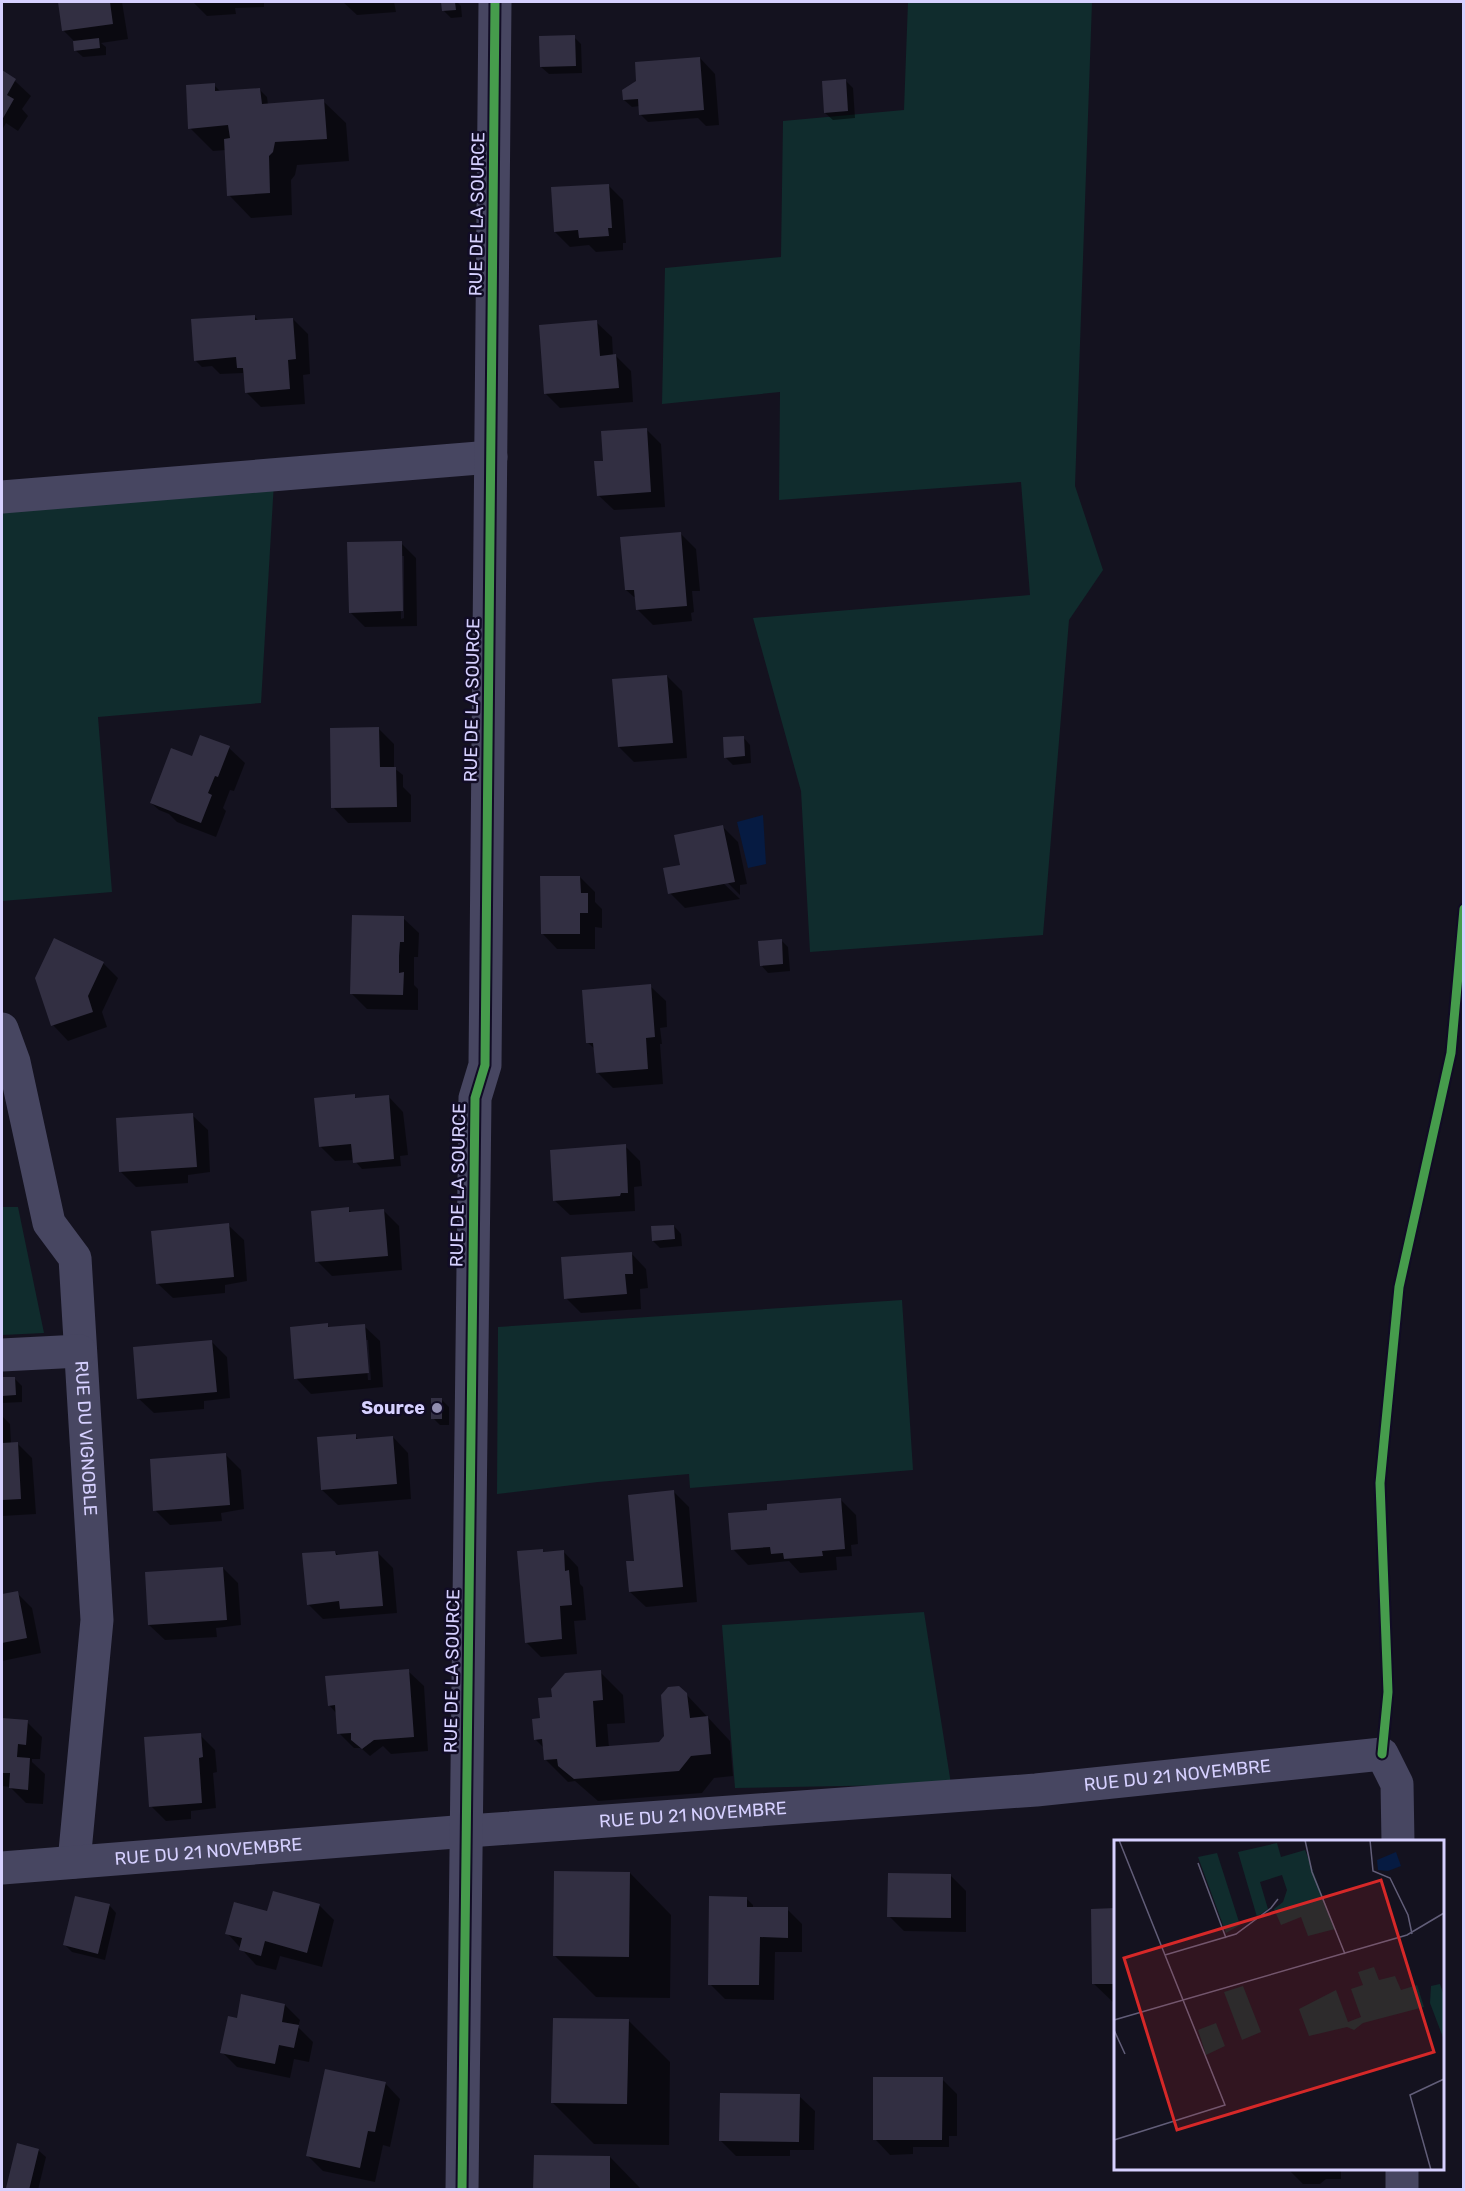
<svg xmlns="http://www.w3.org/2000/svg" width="1465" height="2191" viewBox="0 0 1465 2191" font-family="Rubik,sans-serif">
<rect width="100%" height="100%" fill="#14121f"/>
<path fill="#102c2d" d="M908 2H1092L1075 486 1103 570 1069 620 1043 935 810 952 801 791 753 618 1030 595 1021 482 779 500 780 392 662 404 665 268 781 257 783 121 904 110Z
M274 482 261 703 98 717 112 892 2 901V507Z
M2 1207H18L44 1333 2 1335Z
M902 1300 913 1470 690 1488 689 1474 598 1482 497 1494 498 1327Z
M924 1612 951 1784 735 1788 722 1625Z"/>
<path fill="#061b42" d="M763 815 766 864 748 868 737 822Z"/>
<path fill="#0007" fill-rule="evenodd" d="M59 2H122L128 39 101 43 106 47V55L83 57 75 50V42L64 31Z
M193 2H264V7L235 8 236 14 207 16Z
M343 2H394L396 12 357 15Z
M443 2H457L461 6 462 17 451 18 444 11Z
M574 37 581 44 582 73 549 74 541 67Z
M700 58 715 74 719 125 706 126 698 118 648 122 640 114V106L632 107 624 100Z
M2 71 15 81 31 96 22 109 28 116 18 131 6 123 2 130Z
M846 81 853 88 855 118 833 120 825 113Z
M214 85 221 92 260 90 267 97 268 105 323 101 346 123 349 161 297 165 295 175 291 180 292 215 251 218 229 195 226 150 213 151 190 128Z
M608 185 623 200 626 243H623V250L596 252 589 245 570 247 555 232Z
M254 316 259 321 293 319 308 334 310 374 303 375 305 404 261 407 246 392 243 373 220 374 212 366 202 367 195 360Z
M596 322 612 337 613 356H616L631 371 633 402 560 408 545 393Z
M646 429 661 444 665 507 614 510 598 495 604 462Z
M681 534 696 549 700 591H692L694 612 691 613 692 621 653 625 637 609 636 597H634L626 590Z
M401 543 416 558 417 626 365 627 350 612ZM400 556H404V618L401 619Z
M667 676 682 691 687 758 634 762 619 747Z
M379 729 394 744V768L403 775V787L411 795V822L348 823 333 807Z
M743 737 750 745 751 763 733 765 725 757Z
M229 748 245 763 234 791 230 790 223 808 226 811 216 837 177 822 169 814 159 810 151 803 193 758Z
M723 827 738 842 747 884 740 885V895L722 877 720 880 740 899 685 908 670 893 682 866Z
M580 877 595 892V902L602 909V928L595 927V949H557L542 933Z
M403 918 419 933 418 957H414V985L418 989V1010L367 1009 352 994Z
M781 940 788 947 790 971 768 973 761 965Z
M103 963 118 978 102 1012 107 1027 68 1041 53 1025 36 978Z
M650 986 666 1001 667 1027 660 1028 662 1044H660L663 1084 613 1088 598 1073 596 1050 588 1043Z
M354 1096 357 1099 388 1096 403 1112 408 1155 400 1156 401 1166 362 1169 354 1160 335 1161 320 1146Z
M192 1115 208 1130 210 1172 188 1175V1183L136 1187 121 1172Z
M625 1146 640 1161 642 1186 634 1187 635 1211 570 1215 554 1200Z
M348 1209 352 1213 383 1210 399 1226 402 1270 332 1276 317 1261Z
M228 1225 244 1240 247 1281 225 1285V1293L173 1298 157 1283Z
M674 1226 681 1234 682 1246 660 1248 653 1241Z
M631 1253 646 1269 648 1288 640 1289 641 1309 581 1313 566 1298Z
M327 1325 331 1329 364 1326 380 1341 383 1387 311 1394 296 1378ZM365 1340H368L371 1380H368Z
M212 1342 227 1357 230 1398 204 1401V1409L154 1413 138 1398Z
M14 1378 22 1386V1402L2 1403V1379Z
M442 1400 449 1407V1425H440L433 1418Z
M2 1416 10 1424 11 1444 17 1443 32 1458 36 1514 2 1516Z
M355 1436 359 1440 393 1437 408 1453 411 1499 338 1505 322 1490Z
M226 1455 241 1470 244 1509 221 1513 222 1521 170 1525 155 1510Z
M674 1492 689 1507 697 1602 646 1607 630 1592 636 1562Z
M841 1500 856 1515 858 1544 851 1545 852 1556 836 1557 837 1570 800 1573 789 1561 748 1565 733 1549 769 1511Z
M563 1551 578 1567 580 1584 583 1587 586 1620 574 1621 577 1654 541 1657 526 1642 519 1553Z
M335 1552 339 1556 378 1553 393 1568 397 1613 323 1619 308 1604Z
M223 1568 238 1583 241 1625 216 1628 217 1637 165 1640 149 1625Z
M17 1593 32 1608 41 1653 2 1661V1596Z
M408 1671 424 1686 428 1751 391 1754 383 1746 370 1756 361 1748H354L339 1733 337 1714 329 1705Z
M600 1672 623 1695 625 1723 607 1724 609 1748 660 1743 666 1737 686 1694 730 1741 733 1776 714 1778 702 1793 598 1801 575 1781 568 1782 545 1759 544 1748 535 1739 541 1719 554 1698Z
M2 1720 27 1722 42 1737 40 1759H32V1762L45 1774 43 1804 26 1803 10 1787 2 1786Z
M200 1735 215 1750 217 1772 213 1773 216 1808 191 1811V1819L166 1821 151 1806Z
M630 1873 671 1915 670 1998 596 1997 554 1955Z
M950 1875 966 1891V1932L904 1931 889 1916Z
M746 1898 753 1905V1908L787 1909 802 1924V1952H775L774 2000 725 1999 710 1984Z
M109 1905 116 1913 105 1960 72 1952 65 1945Z
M319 1905 334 1920 322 1967 280 1956 276 1970 256 1965 227 1933 268 1913Z
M1116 1910V2005L1094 1984Z
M285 2005 300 2020 298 2027 313 2042 309 2062 294 2059 290 2078 237 2067 222 2052 238 2020Z
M628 2020 670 2062 669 2145 594 2144 552 2102Z
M942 2079 957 2094V2136H949V2147H913V2154L890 2155 875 2139Z
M385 2083 400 2099 390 2147 383 2145 375 2182 323 2171 308 2156Z
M799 2096 815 2111 814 2150H790V2156H736L721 2141Z
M38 2150 46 2157 38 2190H9L7 2188Z
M610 2157 642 2190H535Z
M1341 2168V2179H1326L1320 2184H1303L1288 2169Z"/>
<path fill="#322f42" d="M58 2H110L113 24 62 31Z
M441 2H455L456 10 442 11Z
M575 35 576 66 540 67 539 36Z
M99 38 100 48 74 51 73 41Z
M700 57 704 110 639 115 638 99 623 100 622 90 636 81 635 62Z
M2 70 16 79 7 95 14 99 2 120Z
M846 79 848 111 824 113 822 81Z
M215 83V91L260 88 262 104 324 99 327 139 275 142 273 152 269 156 270 193 227 196 224 139 230 138 228 125 188 129 186 85Z
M609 184 612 228H608L609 236 579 238 578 230 554 232 551 187Z
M255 315V320L293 318 296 359 288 360 290 389 245 393 243 368H237L236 357 194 361 191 319Z
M597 320 600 356 616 354 619 388 544 394 539 325Z
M647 428 651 492 597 496 594 461H603L601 431Z
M681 532 687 606 636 610 634 590H625L620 537Z
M402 541 403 611 349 613 347 542Z
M667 675 673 743 618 747 612 679Z
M379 727 380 767H396L397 807 331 808 330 728Z
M200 735 230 746 218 777 215 776 208 793 212 795 201 823 150 803 171 748 192 756Z
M744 736 745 756 724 758 723 737Z
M723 825 735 882 668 894 663 868 680 865 674 835Z
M540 876H580L581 893H588V913H580V934H541Z
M352 915 404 916V942H400L399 956V973L404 972 403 995 350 994Z
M54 938 104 962 88 996 93 1012 51 1026 35 978Z
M782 939 783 964 760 966 758 941Z
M651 984 655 1037 646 1038 648 1069 596 1073 593 1043H586L582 990Z
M355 1094V1098L389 1095 394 1159 353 1163 351 1144 319 1147 314 1098Z
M193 1113 197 1167 119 1172 116 1118Z
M626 1144 628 1193H621L620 1196 553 1201 550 1150Z
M349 1207V1212L384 1209 388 1256 315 1262 311 1211Z
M229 1223 234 1277 156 1284 151 1231Z
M674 1225 675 1239 652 1241 651 1226Z
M632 1252 633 1274H625L627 1294 564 1299 561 1257Z
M328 1323V1327L365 1324 369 1373 294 1379 290 1327Z
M212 1340 217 1392 137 1399 133 1347Z
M2 1377H15L16 1395 2 1396Z
M431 1398H442V1419H431Z
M356 1434V1439L393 1436 397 1484 321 1490 317 1437Z
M18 1442 21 1499 2 1500V1443Z
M226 1453 230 1505 153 1511 150 1459Z
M674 1490 683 1587 629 1592 626 1561H634L628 1495Z
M841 1498 845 1549 822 1551 823 1556 784 1559 783 1553 771 1554 770 1547 731 1550 728 1513 767 1510V1504Z
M543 1549V1552L564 1550 565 1571 569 1570 572 1605 560 1606 562 1639 525 1643 517 1551Z
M335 1551 336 1555 378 1551 383 1606 340 1609 339 1601 307 1605 302 1553Z
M223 1567 227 1620 148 1625 145 1572Z
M18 1591 27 1638 2 1643V1594Z
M409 1669 414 1737 374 1740 362 1749 351 1740V1733L337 1734 335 1705 328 1706 325 1676Z
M601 1670 603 1700 593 1701 596 1747 659 1742 664 1736 661 1695 668 1687 679 1686 687 1693 690 1718 708 1716 711 1754 691 1756 679 1771 574 1779 558 1766 557 1759 544 1760 542 1739 534 1740 532 1719 540 1718 538 1698 552 1697 551 1689 565 1673Z
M2 1718 28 1720 26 1745 18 1744 17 1757 30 1758 28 1790 9 1788 10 1773H2Z
M201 1733 203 1757 199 1758 202 1803 149 1807 144 1737Z
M554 1871 630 1872 629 1957 553 1956Z
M888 1873 951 1874V1918L887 1917Z
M273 1891 320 1904 307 1953 265 1941 261 1956 239 1950 242 1938 225 1934 234 1902 267 1911Z
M75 1896 110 1904 98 1954 63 1945Z
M709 1896 747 1897V1907H788V1938L760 1937 759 1985H708Z
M1116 1908V1984H1092L1091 1909Z
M241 1994 285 2004 282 2022 299 2025 294 2048 279 2045 275 2064 220 2053 228 2016 237 2018Z
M553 2018 629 2019 627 2104 551 2103Z
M325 2069 386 2082 375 2132 368 2131 360 2168 306 2156Z
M873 2077H943L942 2140H873Z
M720 2093 800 2094 799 2142 719 2141Z
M17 2143 39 2149 29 2190 6 2188Z
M534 2155 610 2156V2190H533Z"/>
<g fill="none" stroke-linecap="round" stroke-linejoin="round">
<g stroke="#474661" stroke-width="33">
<path d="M2 497 491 457"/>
<path id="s1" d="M2 1029 14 1062 49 1223 75 1258 97 1620 74 1862"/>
<path d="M2 1355 80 1351"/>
<path id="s2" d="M2 1868 468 1831 1036 1790 1382 1754 1397 1784 1398 1842"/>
<path d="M1402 2168V2190"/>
<path d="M462 2190 475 1098 485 1065 495 2"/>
</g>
<g stroke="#110c25" stroke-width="13">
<path id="cycleway" d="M1382 1754 1388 1692 1380 1483 1399 1287 1451 1053 1464 909
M462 2190 475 1098 485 1065 495 2"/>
</g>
<use href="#cycleway" stroke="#469c4c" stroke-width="9"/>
</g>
<circle fill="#928eb1" stroke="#110c25" stroke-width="2" cx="437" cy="1408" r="6"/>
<g text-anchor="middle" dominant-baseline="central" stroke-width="5" stroke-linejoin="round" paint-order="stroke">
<g font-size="18" fill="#d6d0ff" stroke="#110c25">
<text transform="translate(477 214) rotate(-89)">RUE DE LA SOURCE</text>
<text transform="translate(472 700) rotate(-89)">RUE DE LA SOURCE</text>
<text transform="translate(458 1185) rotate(-89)">RUE DE LA SOURCE</text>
<text stroke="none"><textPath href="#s1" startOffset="424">RUE DU VIGNOBLE</textPath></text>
<text transform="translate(452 1671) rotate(-89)">RUE DE LA SOURCE</text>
<text stroke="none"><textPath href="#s2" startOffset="1179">RUE DU 21 NOVEMBRE</textPath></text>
<text stroke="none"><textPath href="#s2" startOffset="693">RUE DU 21 NOVEMBRE</textPath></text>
<text stroke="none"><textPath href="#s2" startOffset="207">RUE DU 21 NOVEMBRE</textPath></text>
</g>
<g font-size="18" font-weight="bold" fill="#d6d0ff" stroke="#110c25" text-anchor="end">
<text x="425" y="1408">Source</text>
</g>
</g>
<g transform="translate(1114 1840)">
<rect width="330" height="330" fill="#14121f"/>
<path d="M163 3 167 17 191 10 221 89 194 96 187 77 167 85 160 69 169 62 173 50 168 35 146 42 154 69 143 77 124 12ZM103 13 126 85 112 93 84 17ZM260 127 265 140 281 136 287 150 303 145 310 167 249 183 240 190 233 187 195 196 185 169 222 150 234 182 247 177 237 149 249 145 244 132ZM326 144 330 156V200L316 163 317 146ZM129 146 147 192 128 200 110 152ZM102 183 111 206 92 215 84 190Z" fill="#102c2d"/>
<path d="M282 12 287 26 274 31 264 30 263 20Z" fill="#061b42"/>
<path fill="none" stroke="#625e79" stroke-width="1.5" d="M191 0 198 32 231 114M256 0 259 31 276 38 294 75 298 94M84 23 112 98M51 115 122 94 157 68 164 59M0 180 293 95 330 73M0 190 11 214M0 300 111 265 5 0M317 330 296 255 330 239"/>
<path fill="#d62828" fill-opacity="0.15" stroke="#d62828" stroke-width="3" d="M267 40 320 212 63 290 10 118Z"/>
<rect width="330" height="330" fill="none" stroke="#d6d0ff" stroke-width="3"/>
</g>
<rect width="1465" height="2191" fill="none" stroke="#d6d0ff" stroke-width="6"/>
</svg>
